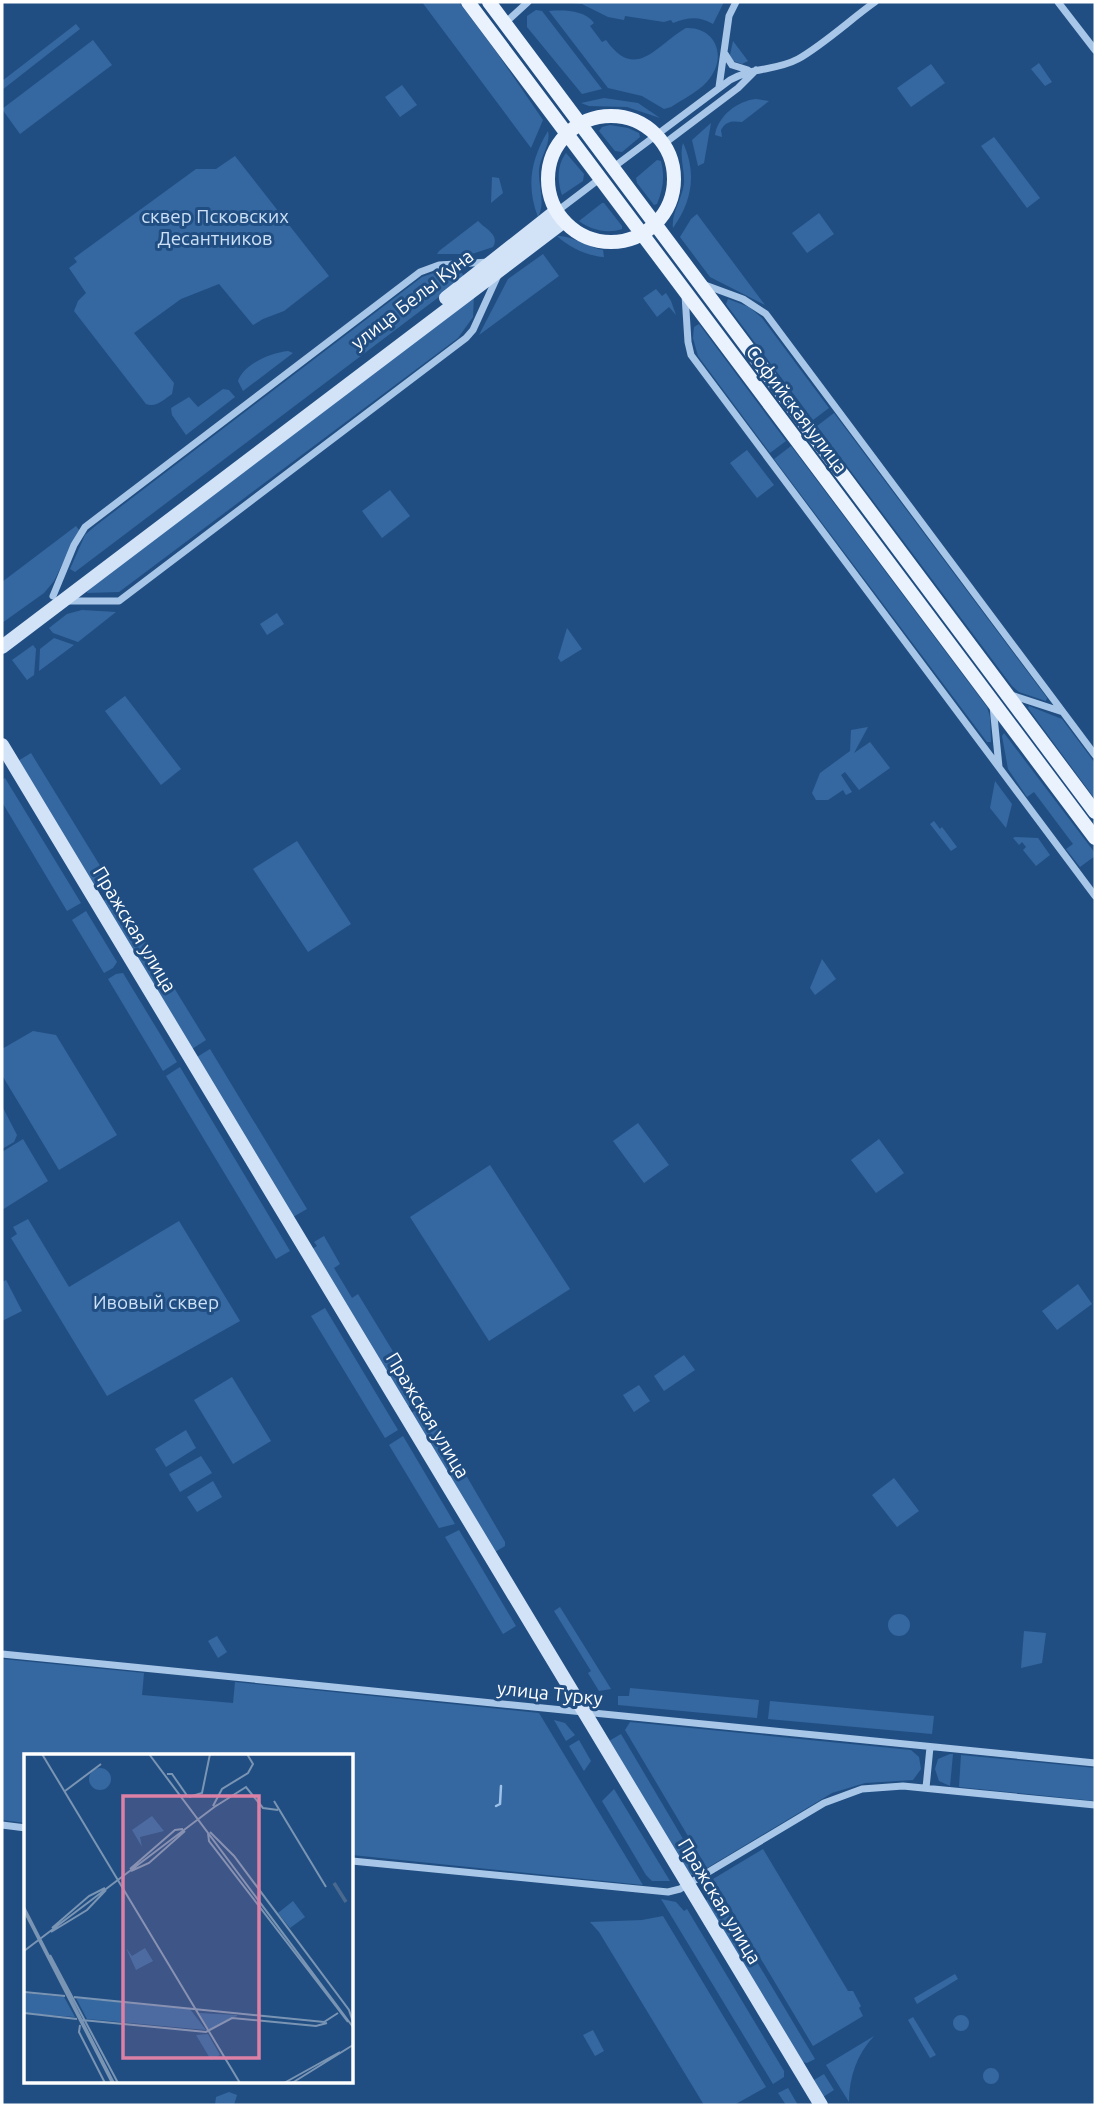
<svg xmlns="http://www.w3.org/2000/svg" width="1097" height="2107" viewBox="0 0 1097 2107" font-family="Ubuntu,sans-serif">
<rect width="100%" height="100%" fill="#214e82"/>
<path fill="#3568a0" d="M422 2H459L497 53 543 120 531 148Z
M562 2H724L713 24C700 16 688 17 673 23L671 20 664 22 625 16 624 20 608 17 582 4Z
M536 10 542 11 602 89 582 94 527 27V16Z
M549 11C564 10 585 10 594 23L590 26 602 42 606 40C636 82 655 46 686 28 715 27 727 55 710 78 702 90 683 99 671 107L664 109 642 96 608 88Z
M76 24 80 29 2 90V81Z
M93 40 112 65 20 134 2 109Z
M733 41 748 61 742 64 733 61 730 55Z
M1039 63 1052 82 1045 86 1031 69Z
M931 64 945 83 911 107 897 88Z
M402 85 417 105 400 117 385 97Z
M604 98 638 103 660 118 627 107 589 106 581 103Z
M756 99 769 101 742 122C732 121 726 121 721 130L722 137 715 135C718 116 737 101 756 99Z
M711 123 704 163 698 166 692 140Z
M610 125 628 128 639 133 640 137 622 152 615 151 599 131 602 127Z
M548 131C551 145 540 156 539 170 538 186 546 203 538 217 526 186 531 159 548 131Z
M994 137 1040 198 1027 208 981 146Z
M683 143C697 173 692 202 673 228 671 214 682 199 684 184 685 170 679 156 683 143Z
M566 153 584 174 583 181 562 195C557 181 557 165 566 153Z
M235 156 329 276 284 311 263 319 253 325 219 284 181 299 134 333 174 383 172 394C163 400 156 408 146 404L74 311 78 301 86 293 69 268 77 262 74 258 196 169H216Z
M657 160 661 161C665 177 663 189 657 204L654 205 637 183 636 178Z
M492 177 499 178 503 193 491 203Z
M602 203H604L622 226V229C607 234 591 230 579 221Z
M819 213 834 234 807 253 792 233Z
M697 214 765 305 710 277 680 237 691 219Z
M478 221C485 229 500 234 493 247L472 254H437L439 251Z
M557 236C571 235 588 247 603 250L604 257C587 256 569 247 557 236Z
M543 254 559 276 479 335 508 279Z
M442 270H461L464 278 75 572 70 569 85 535 94 527 422 277Z
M656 289 662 296 666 293 671 301 676 315 669 307 657 317 643 298Z
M474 295 473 317 458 338 119 592 87 593 88 589Z
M728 299 749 307 762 318 829 408 813 420 726 304Z
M699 324 786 441 770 453 698 356 693 338 694 327Z
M288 351 293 353 243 391 238 381C244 364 270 353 288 351Z
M223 389 229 390 235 397 186 435 172 415 171 408 189 397 198 407Z
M834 413 1047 698 1046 701 1019 692 1012 686 817 426Z
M791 446 987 707 990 717 991 742H987L774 459Z
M747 450 774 485 757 498 730 463Z
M390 490 410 516 382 538 362 511Z
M76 526 79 530 54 581 44 593 2 623V582Z
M82 610 116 612 78 642 53 633 49 628 67 614Z
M277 613 284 624 267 635 260 624Z
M567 628 582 649 561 662 558 658Z
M54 638 74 645 39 671 40 649Z
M33 645 36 649 34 675 27 680 12 660Z
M125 696 181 769 161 785 105 711Z
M1029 706 1062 719 1095 763V799L1028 708Z
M868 727 854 753 870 742 890 768 859 790 845 772 841 775 852 792 846 795 843 790 828 800H816L812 793 820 773 850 751 851 730Z
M1004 733 1095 853V856L1080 867 1066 849 1073 844 1034 792 1027 797 1008 769 1002 736Z
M31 753 110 882 98 890 95 889 18 761Z
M5 778 81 903 67 911 2 802V780Z
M995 781 1012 804 1006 828 990 808Z
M934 821 940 829 942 827 957 847 951 851 930 824Z
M1015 837 1038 838 1050 855 1036 866 1023 850 1026 847 1022 842 1019 845 1013 838Z
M297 841 351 924 308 952 253 869Z
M116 893 206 1040 192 1049 103 901Z
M86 911 117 962 113 968 104 973 72 920Z
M822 959 836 979 815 995 810 988Z
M123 973 177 1062 163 1071 108 979 116 974Z
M33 1031 56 1035 117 1135 59 1170 2 1075V1049Z
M210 1049 307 1209 293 1217 197 1057Z
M180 1067 290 1251 276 1259 166 1076Z
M2 1106 17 1135 14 1142 2 1149Z
M638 1123 669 1165 644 1183 613 1141Z
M23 1139 48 1181 2 1210V1152Z
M879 1139 904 1173 876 1193 851 1160Z
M490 1165 570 1289 489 1341 410 1217Z
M28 1219 69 1287 179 1221 240 1321 107 1396 11 1238 17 1234 13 1227Z
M324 1236 340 1264 334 1268 352 1298 358 1294 422 1399 407 1407 312 1249 317 1246 314 1242Z
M6 1280 22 1311 2 1321V1282Z
M1078 1284 1092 1304 1057 1330 1042 1311Z
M325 1308 398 1430 385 1438 311 1316Z
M684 1355 695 1370 664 1391 654 1376Z
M232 1377 271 1441 233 1464 194 1400Z
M639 1385 650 1401 634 1412 623 1395Z
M425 1405 505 1542V1546L495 1552 411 1413Z
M186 1430 196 1448 166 1467 155 1449Z
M403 1436 455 1524 439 1528 389 1445Z
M201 1456 212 1473 180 1492 169 1474Z
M894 1478 919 1511 897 1527 872 1495Z
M213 1481 222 1497 197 1512 187 1497Z
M459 1530 516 1626 503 1634 445 1537Z
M560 1607 611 1689 599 1691 588 1673 591 1671 554 1611Z
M888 1625a11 11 0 1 1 22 0a11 11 0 1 1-22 0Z
M1024 1631 1046 1633 1042 1663 1021 1668Z
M217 1636 227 1652 218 1658 208 1641Z
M2 1659 144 1673 142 1695 233 1703 235 1682 539 1713 643 1885 352 1855V1755H26V1823L2 1820Z
M630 1688 759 1700 757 1718 618 1705V1696H629Z
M770 1701 934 1716 932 1734 768 1719Z
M554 1720 565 1723 575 1735 566 1741Z
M630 1722 911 1750 919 1757 921 1769 913 1780 865 1783 832 1793 707 1868 625 1730Z
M621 1734 702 1871 694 1875H690L609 1741Z
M579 1740 591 1761 584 1771 569 1746Z
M950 1754H953L950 1786 939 1781 935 1769 938 1759Z
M961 1755 1095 1768V1801L959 1787Z
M614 1789 670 1881H652L646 1875 602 1801Z
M763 1849 848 1991H853L861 2006 859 2008 863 2016 813 2046 713 1879Z
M714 1896 720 1900 815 2059 807 2063 802 2062 705 1901Z
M661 1899 676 1902 684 1911 687 1909 784 2071V2077L773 2084Z
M663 1916 766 2087 734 2105H704L599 1932 590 1922 642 1920Z
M955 1974 958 1979 917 2004 914 1998Z
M953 2023a8 8 0 1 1 16 0a8 8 0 1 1-16 0Z
M913 2017 936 2055 930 2058 908 2020Z
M593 2030 604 2051 595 2056 583 2035Z
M874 2036C857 2054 849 2077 849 2102L826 2065Z
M983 2076a8 8 0 1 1 16 0a8 8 0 1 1-16 0Z
M824 2074 834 2090 823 2097 814 2080Z
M788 2088 798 2105H786L778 2093Z
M229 2092 237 2095 234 2105H215L216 2097Z"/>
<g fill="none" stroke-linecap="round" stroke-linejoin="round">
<path stroke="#9cc2e9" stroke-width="2.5" d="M496 1806 500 1804 501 1786"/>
<path stroke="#a8c7e8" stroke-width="7" d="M1058 2 1095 50
M505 23 528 2
M725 54 732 65 748 70
M719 87 729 16 736 2
M665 143 738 88 756 70
M611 169 730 80C752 67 776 71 798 59 823 45 851 19 875 2
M556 212 602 177
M705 285 743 299 766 314 1095 755
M685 295 688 342 691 355 1095 896
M53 596 74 545 85 527 420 272 439 265 489 262
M66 601H119L466 338 473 330 498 275
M1011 695 1063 712
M993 706 999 767
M2 1654 1095 1763
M926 1788 930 1747
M2 1825 26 1828
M352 1861 668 1892 680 1889 824 1803 862 1789 903 1786 1095 1805"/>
<path stroke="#d3e3f7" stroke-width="14" d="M446 298 555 212
M2 647 563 222
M2 745 821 2105"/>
<path stroke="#eaf2fe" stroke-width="14" d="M468 2 1095 838
M489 2 1095 812
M548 179a63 63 0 1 1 126 0a63 63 0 1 1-126 0Z"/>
</g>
<g text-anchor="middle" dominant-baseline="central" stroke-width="6" stroke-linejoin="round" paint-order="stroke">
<g font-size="19" fill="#cce0f6" stroke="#214e82">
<text x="215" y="216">сквер Псковских<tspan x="215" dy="22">Десантников</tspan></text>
<text x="156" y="1302">Ивовый сквер</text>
</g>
<g font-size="19" fill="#fff" stroke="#214e82">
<text transform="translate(412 299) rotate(-38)">улица Белы Куна</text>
<text transform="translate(797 409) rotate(53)">Софийская улица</text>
<text transform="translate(135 929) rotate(59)">Пражская улица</text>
<text transform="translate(428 1415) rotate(59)">Пражская улица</text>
<text transform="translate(550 1693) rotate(6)">улица Турку</text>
<text transform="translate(720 1901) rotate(59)">Пражская улица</text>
</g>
</g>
<g transform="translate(24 1754)">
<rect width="329" height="329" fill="#214e82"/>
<path d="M65 25a11 11 0 1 1 22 0a11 11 0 1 1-22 0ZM128 62 140 77 116 83 118 93 108 76ZM269 147 281 163 266 174 254 159ZM102 194 108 202 121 194 129 207 112 216ZM0 239 40 243 51 263 0 259ZM52 244 166 255 182 276 63 265ZM175 259 213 261V262L185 276ZM184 280 196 301 187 306 172 281Z" fill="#3568a0"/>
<path fill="none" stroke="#49698f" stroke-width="3.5" d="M310 129 322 148"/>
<path fill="none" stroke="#7a95b4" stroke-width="2" d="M18 0 216 329M125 0 329 273M143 20H148L164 43M41 37 77 10M165 43 178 39 186 0M250 47 302 133M189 52 198 35 224 19 229 10 223 0M192 52 222 33 239 54 254 56M186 78 210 102 325 256 329 268M184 79 185 87 324 268M106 115 151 76 159 75M107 117 125 109 161 77M0 153 90 329M0 157 88 329M28 174 65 142 81 134M27 178 63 156 82 136M0 197 193 51M26 201 94 329M0 238 41 242M50 243 300 268 314 259M0 259 53 265M58 266 182 278 208 264 292 272 303 269M56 271 55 278 81 329M260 329 316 298M268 329 329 291"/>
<path fill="#dd80a5" fill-opacity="0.15" stroke="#dd80a5" stroke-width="3.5" d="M99 42H235V304H99Z"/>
<rect width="329" height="329" fill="none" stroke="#fff" stroke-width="3.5"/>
</g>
<rect width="1097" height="2107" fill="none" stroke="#ffffff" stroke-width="7"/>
</svg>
